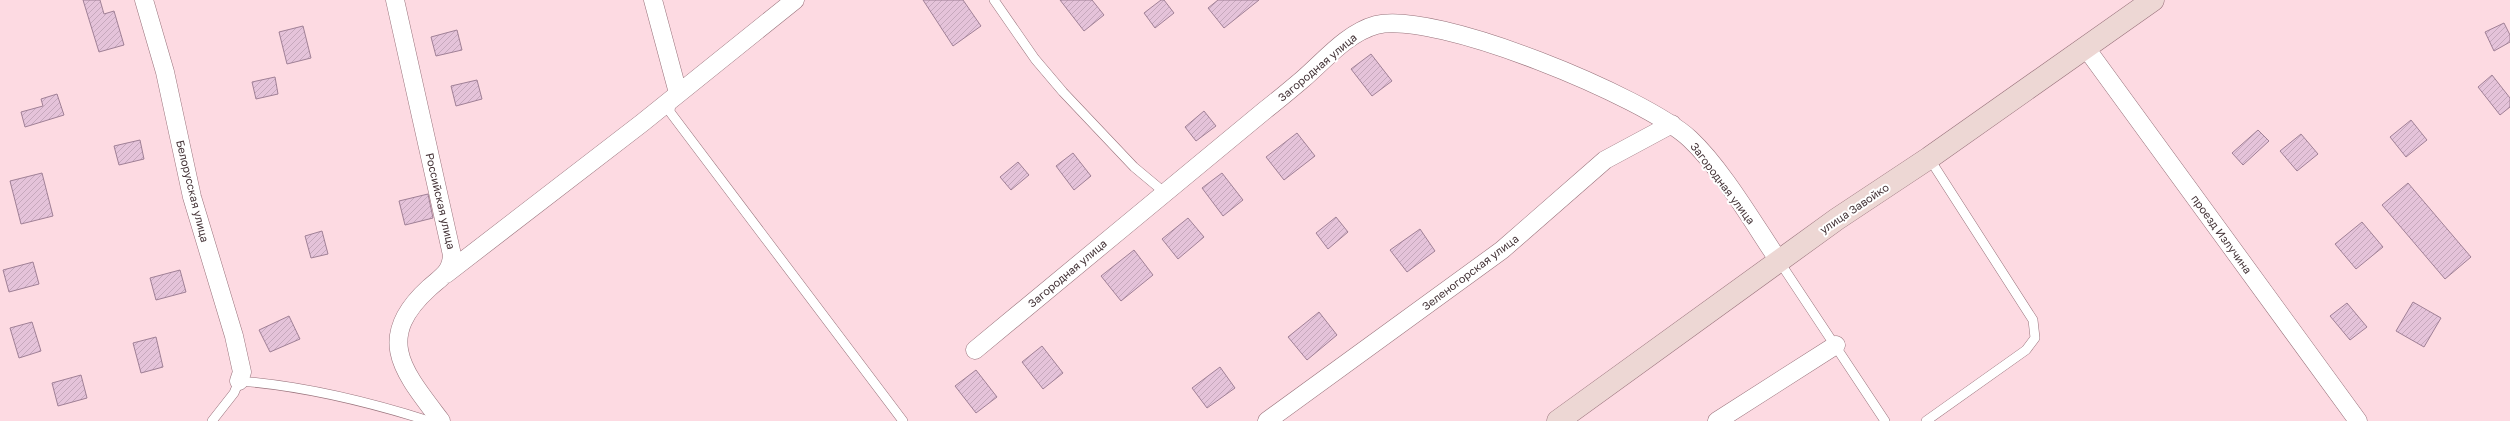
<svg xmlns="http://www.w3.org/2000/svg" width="2510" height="421" viewBox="0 0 2510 421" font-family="'Golos Text',sans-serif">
<defs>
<pattern id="building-hatch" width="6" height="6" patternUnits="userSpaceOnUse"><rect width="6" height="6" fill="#e5c3da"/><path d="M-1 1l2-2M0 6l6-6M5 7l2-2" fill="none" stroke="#c6a8bc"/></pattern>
</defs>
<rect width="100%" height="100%" fill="#fddae2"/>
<path fill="url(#building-hatch)" stroke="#a08096" d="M83 0H100L104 14 114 11 124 45 99 52Z
M923 0H963L981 26 953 46Z
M1060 0H1092L1104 15 1084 31Z
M1161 0H1164L1174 13 1155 28 1144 13Z
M1218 0H1259L1224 28 1208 8Z
M2504 23 2510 35V42L2494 51 2485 32Z
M303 26 311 58 287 64 279 32Z
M457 30 462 50 436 56 431 37Z
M1371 54 1392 81 1372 96 1351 69Z
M2492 75 2510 98V107L2500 115 2478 87Z
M275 77 278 94 256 99 252 82Z
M477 80 482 99 456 106 451 86Z
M57 94 64 115 25 127 21 112 43 106 41 99Z
M1204 111 1216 126 1196 141 1185 127Z
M2411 120 2427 140 2406 157 2390 137Z
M2258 130 2269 141 2243 165 2232 153Z
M1297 133 1315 156 1284 180 1266 157Z
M2301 134 2318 154 2297 171 2280 151Z
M140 140 144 159 119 165 114 146Z
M1073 153 1091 176 1074 190 1056 166Z
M1018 162 1029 175 1011 190 1000 177Z
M42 173 53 216 21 224 10 181Z
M1222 173 1243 200 1223 216 1202 188Z
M2408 183 2471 257 2445 279 2382 205Z
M428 194 433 218 405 225 399 201Z
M1336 217 1348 232 1328 249 1316 233Z
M1188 218 1204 237 1178 259 1162 239Z
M2362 222 2383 247 2356 269 2335 244Z
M1420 229 1435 251 1407 272 1390 250Z
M322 231 328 254 311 258 305 236Z
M1134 250 1153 275 1121 301 1101 276Z
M33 262 39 284 9 292 3 270Z
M180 270 186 292 156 300 150 278Z
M2413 302 2441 318 2424 347 2396 331Z
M2347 303 2367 327 2350 340 2330 316Z
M1319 312 1337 335 1307 360 1288 337Z
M289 316 300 339 270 352 259 330Z
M32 322 41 351 19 358 10 328Z
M156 337 163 367 141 373 133 343Z
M1042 346 1063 373 1043 389 1022 362Z
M1220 367 1235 388 1207 408 1192 388Z
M976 370 997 397 976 413 955 386Z
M81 375 87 398 58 406 52 383Z"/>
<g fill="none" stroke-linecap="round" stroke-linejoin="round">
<g stroke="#98727b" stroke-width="10">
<path id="service" d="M994 0 1035 59 1063 92 1134 167 1164 192
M671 101 670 112 903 421
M1779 261 1885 421
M212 421 234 393 239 381C304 386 366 401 429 421
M1926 421 2026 350 2035 338 2033 320 1929 158"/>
</g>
<g stroke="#98727b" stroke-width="19">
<path id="minor" d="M144 0 165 72 192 197 234 336 242 372 239 381
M395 0 452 255C451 273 441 277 429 288 373 339 404 372 441 421
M653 0 678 93
M2086 48 2358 421
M446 274 642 123 795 0
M975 350C1071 270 1168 191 1264 111 1277 101 1290 90 1303 79 1325 60 1347 33 1376 25 1435 10 1645 97 1690 139 1722 169 1754 224 1779 261
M1267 421 1502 250 1605 160 1672 124
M1717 421 1836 345"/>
</g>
<g stroke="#98727b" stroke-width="23">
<path id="secondary" d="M1558 421 1837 219 1929 158 2153 0"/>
</g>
<use href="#service" stroke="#fff" stroke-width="9"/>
<use href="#minor" stroke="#fff" stroke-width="18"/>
<use href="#secondary" stroke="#edd7d4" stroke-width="22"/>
</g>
<g text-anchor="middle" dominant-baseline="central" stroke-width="4" stroke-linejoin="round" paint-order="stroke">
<g font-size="11" fill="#453438" stroke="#fff">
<text transform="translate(1317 67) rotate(-40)">Загородная улица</text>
<text transform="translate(1723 183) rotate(53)">Загородная улица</text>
<text transform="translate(193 191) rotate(76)">Белорусская улица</text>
<text transform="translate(441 201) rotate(77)">Российская улица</text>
<text transform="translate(1854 208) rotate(-34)">улица Завойко</text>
<text transform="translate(2222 234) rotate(54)">проезд Излучина</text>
<text transform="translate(1470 272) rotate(-37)">Зеленогорская улица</text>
<text transform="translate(1067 273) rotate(-40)">Загородная улица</text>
</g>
</g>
</svg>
